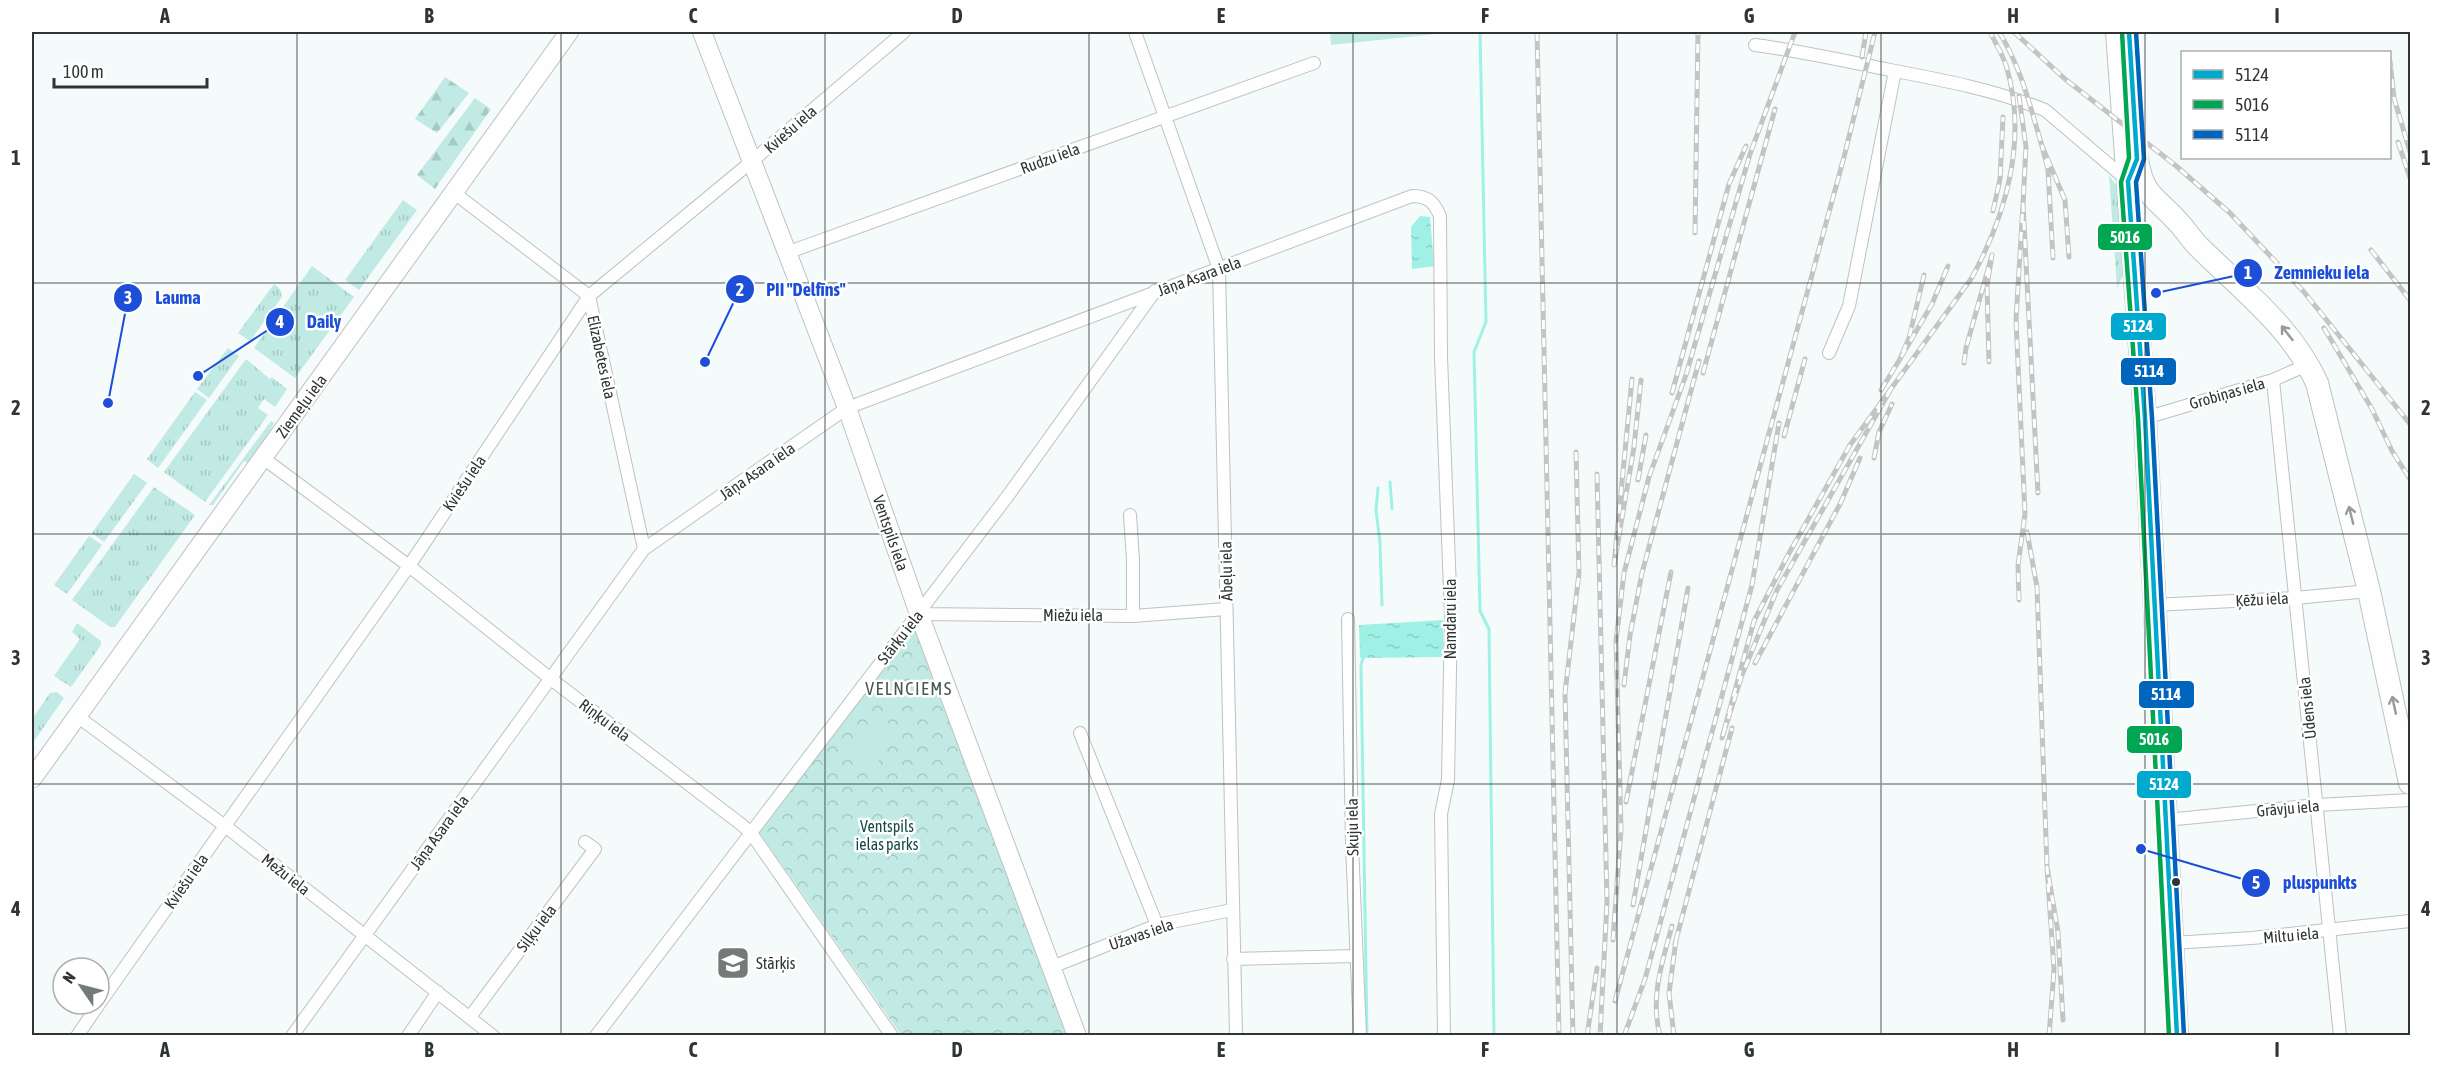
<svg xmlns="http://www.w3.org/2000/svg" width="2442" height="1067" viewBox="0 0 2442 1067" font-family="'Asap Condensed',sans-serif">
<defs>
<pattern id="grass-tufts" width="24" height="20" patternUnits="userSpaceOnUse" patternTransform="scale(1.5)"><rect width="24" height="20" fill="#c0eae3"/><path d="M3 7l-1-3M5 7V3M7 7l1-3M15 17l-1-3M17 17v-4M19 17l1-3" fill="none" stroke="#a5c9c3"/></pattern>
<pattern id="forest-firs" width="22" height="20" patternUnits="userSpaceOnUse" patternTransform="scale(1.5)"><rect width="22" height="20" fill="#c0eae3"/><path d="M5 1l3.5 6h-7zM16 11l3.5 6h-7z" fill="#a5c9c3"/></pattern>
<pattern id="park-crowns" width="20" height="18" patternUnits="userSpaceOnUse" patternTransform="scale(1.5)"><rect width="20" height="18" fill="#c0eae3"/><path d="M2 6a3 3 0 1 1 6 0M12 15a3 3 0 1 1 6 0" fill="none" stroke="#a5c9c3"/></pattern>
<pattern id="water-ripples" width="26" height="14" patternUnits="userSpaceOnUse" patternTransform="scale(1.5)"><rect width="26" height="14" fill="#9ff0e5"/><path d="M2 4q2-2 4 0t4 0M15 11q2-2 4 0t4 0" fill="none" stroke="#89cec5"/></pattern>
</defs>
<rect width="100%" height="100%" fill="#f5fbfa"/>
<path fill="url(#grass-tufts)" d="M2109 175 2119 189 2125 271 2117 288Z
M403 200 417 210 359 290 345 280Z
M312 266 354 297 295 378 254 348Z
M274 284 280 289 282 297 250 341 238 333Z
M228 348 239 356 209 398 197 389Z
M246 359 270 379 272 377 287 389 275 407 264 399 258 408 268 415 205 502 164 472Z
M195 392 207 400 158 468 147 459Z
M271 421 274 423 263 445 249 463 244 461 213 505H209Z
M134 474 147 483 104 542 92 533Z
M154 487 195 515 115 627H110L72 600Z
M89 536 102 545 67 594 54 585Z
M77 623 101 641V645L71 687 54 676 80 639 72 632Z
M57 692 64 698 32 744V719L50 693Z"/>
<path fill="url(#forest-firs)" d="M445 77 469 93 437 133 415 119Z
M475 98 491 109 435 189 417 175Z"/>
<path fill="url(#park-crowns)" d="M917 629 1071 1035H901L759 832 761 826 912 630Z"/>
<path fill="#c0eae3" d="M1330 32H1445V33L1331 45Z
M882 718 900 733 874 767 855 753Z"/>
<path fill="url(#water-ripples)" d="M1420 216 1430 217 1434 266 1412 269 1411 227Z
M1443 620V657L1360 658 1359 625Z"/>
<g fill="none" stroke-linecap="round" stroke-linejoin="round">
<path stroke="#9ff0e5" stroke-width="3" d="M1480 32 1486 322 1474 352 1480 611 1489 629 1494 1036
M1390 482 1392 509
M1378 488 1376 510 1380 543 1382 605
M1364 655 1361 665 1367 1036"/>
<g stroke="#bdc2c2" stroke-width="14">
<path id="street" d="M1135 32 1219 269 1236 1036
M1755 45C1801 51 1845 61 1890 70 1943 80 1995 90 2045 110L2127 180
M453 192 589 296 644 549
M786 253 1314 63
M1829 353 1849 306 1895 71
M2273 380 2340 1036
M2145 418 2273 380 2309 364
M263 458 409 566 551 679 742 825 751 833 892 1036
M1130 515 1133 560V616
M2154 605 2295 598 2369 591
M919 614 1133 616 1226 609
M1348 619 1352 845 1360 1036
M77 716 225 826 493 1036
M1080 733 1157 925
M2166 820 2317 805 2410 800
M2172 943 2252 938 2410 921
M1233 959 1356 956
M1052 967 1157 925 1232 910
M99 1004 409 566 589 296 751 162 904 32
M470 1017 595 849 585 842
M77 1036 99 1004
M292 1036 644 549 847 408 1412 196C1428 196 1434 202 1440 216L1441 357 1451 616 1448 780 1441 814 1444 1036
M408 1036 438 992
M596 1036 1007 497 1155 291"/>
</g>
<g stroke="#bdc2c2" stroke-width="20">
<path id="secondary" d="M702 32 847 408 919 614 1077 1036
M32 779 569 32"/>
</g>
<g stroke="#bdc2c2" stroke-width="24">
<path id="highway" d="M2117 32 2145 418 2177 1036
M2137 159C2143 197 2155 196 2178 222 2185 229 2191 239 2198 246 2242 290 2291 326 2317 383L2369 591 2410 783"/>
</g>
<use href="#street" stroke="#fefefe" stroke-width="12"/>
<use href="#secondary" stroke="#fefefe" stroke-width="18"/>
<use href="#highway" stroke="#fefefe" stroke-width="22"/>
<g stroke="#c3c5c4" stroke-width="5">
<path id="rail" d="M1537 32 1559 1036
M1999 32C2021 67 2030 106 2042 146
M2014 32 2065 79 2175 165 2230 213 2304 292 2410 424
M1862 57 1866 32
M2390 61 2394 98 2410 152
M2019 96 2026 147 2023 204
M2398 142 2410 178
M1993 211 2000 179 2003 117
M1695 233 1698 32
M2371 250 2410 300
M2053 258 2048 170 2042 146 2065 200 2069 257
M1924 275 1909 338 1900 359 1932 304 1948 266
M2324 328 2372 409 2392 451 2410 479
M1964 363 1966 348 1992 255 1987 285 1989 362
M1703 373 1775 109
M1632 379 1614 565 1634 447 1641 380
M1891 389 1777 590 1742 675 1722 738 1754 621 1788 555 1850 445 1971 279C2007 214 2028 138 2006 65 2002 54 1995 42 1990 32
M1881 390 1900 359
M1672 393 1729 184 1746 146
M1784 436 1805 359
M1874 458 1879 432 1892 404
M1597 474 1607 902 1600 1036
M1638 480 1646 435
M2027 532 2037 587 2047 867
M2019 600 2018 565 2025 514 2016 320 2023 204 2038 493
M1755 663 1840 504 1860 458
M1624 685 1630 635 1642 573 1699 361
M1626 802 1671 572
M1633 905 1688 588
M1613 940 1621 830 1616 641 1624 573 1649 477 1686 375 1750 154 1795 32
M1676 940 1732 728
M1615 1001 1844 157 1875 32
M1573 1036 1565 693 1579 573 1576 452
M1587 1036 1597 968
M1624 1036 1645 979 1752 585 1779 423
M1660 1036C1650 997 1662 963 1672 926
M1674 1036 1669 993 1676 940 1675 944
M2049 1036 2054 970 2047 867 2058 932 2063 1020"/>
</g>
<use href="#rail" stroke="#fff" stroke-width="3" stroke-dasharray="9" stroke-linecap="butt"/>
<g stroke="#fff" stroke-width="9">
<path id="bus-1" d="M2129 32 2137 159 2128 181 2145 418 2177 1036"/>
</g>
<g stroke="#fff" stroke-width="9">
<path id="bus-2" d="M2122 32 2129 158 2121 182 2138 418 2169 1036"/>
</g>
<g stroke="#fff" stroke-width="9">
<path id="bus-3" d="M2136 32 2144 159 2136 182 2152 418 2184 1036"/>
</g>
<use href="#bus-1" stroke="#00a9ce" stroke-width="4.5"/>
<use href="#bus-2" stroke="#00a651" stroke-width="4.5"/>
<use href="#bus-3" stroke="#0065bd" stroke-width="4.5"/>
</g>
<defs><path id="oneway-shaft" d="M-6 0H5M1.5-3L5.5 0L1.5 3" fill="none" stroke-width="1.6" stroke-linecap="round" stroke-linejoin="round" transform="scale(1.5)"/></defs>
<g stroke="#969a99">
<use href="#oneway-shaft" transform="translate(2287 333) rotate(-128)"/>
<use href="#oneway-shaft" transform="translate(2351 515) rotate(-104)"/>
<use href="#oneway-shaft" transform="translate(2394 705) rotate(-102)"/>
</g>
<path fill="none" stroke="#2f3534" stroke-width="1.5" stroke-opacity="0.55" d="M297 32V1036M561 32V1036M825 32V1036M1089 32V1036M1353 32V1036M1617 32V1036M1881 32V1036M2145 32V1036M32 283H2410M32 534H2410M32 784H2410"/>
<defs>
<g id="school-square" transform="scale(1.725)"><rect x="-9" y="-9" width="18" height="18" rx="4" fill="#747a79" stroke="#fff"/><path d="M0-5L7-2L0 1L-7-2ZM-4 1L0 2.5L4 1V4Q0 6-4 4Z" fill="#fff"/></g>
</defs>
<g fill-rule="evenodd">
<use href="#school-square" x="733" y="963"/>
</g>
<circle fill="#2f3534" stroke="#fff" stroke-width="2" cx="2176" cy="882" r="5"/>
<g text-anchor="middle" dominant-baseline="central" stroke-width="5" stroke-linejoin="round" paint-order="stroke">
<g font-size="16" fill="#2f3534" stroke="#fff">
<text transform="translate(790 129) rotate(-41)">Kviešu iela</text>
<text transform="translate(1050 158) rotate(-20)">Rudzu iela</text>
<text transform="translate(1199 276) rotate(-20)">Jāņa Asara iela</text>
<text transform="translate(602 357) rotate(78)">Elizabetes iela</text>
<text transform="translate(2227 393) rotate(-16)">Grobiņas iela</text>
<text transform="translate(301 406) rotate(-54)">Ziemeļu iela</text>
<text transform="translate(757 471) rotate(-35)">Jāņa Asara iela</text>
<text transform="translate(464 483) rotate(-56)">Kviešu iela</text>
<text transform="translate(891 533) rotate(71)">Ventspils iela</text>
<text transform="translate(1226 571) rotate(-91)">Ābeļu iela</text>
<text transform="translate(2262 599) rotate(-3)">Ķēžu iela</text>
<text x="1073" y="615">Miežu iela</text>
<text transform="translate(1450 619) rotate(-90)">Namdaru iela</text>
<text transform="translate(900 637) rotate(-52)">Stārķu iela</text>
<text transform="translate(2307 708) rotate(-96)">Ūdens iela</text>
<text transform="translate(605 720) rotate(37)">Riņķu iela</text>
<text transform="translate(2288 808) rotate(-5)">Grāvju iela</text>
<text transform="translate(1352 827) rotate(-91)">Skuju iela</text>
<text transform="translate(439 832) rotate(-54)">Jāņa Asara iela</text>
<text transform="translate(286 874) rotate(38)">Mežu iela</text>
<text transform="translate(186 881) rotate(-55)">Kviešu iela</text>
<text transform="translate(536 928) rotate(-53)">Siļķu iela</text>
<text transform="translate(1141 934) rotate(-19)">Užavas iela</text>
<text transform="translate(2291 935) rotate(-5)">Miltu iela</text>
</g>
<g font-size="16" fill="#164a43" stroke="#fff">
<text x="887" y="826">Ventspils<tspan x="887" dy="18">ielas parks</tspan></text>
</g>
<g font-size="16" fill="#2f3534" stroke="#fff" text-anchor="start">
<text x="756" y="963">Stārķis</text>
</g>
<g font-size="18" letter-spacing="1.5" fill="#495553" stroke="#fff">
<text x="909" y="688">VELNCIEMS</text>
</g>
</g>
<path fill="none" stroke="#1d4ed8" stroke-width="2" d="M2156 293L2248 273M705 362L740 289M108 403L128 298M198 376L280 322M2141 849L2256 883"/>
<g fill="#1d4ed8" stroke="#fff" stroke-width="2">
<circle cx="2156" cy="293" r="6"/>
<circle cx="705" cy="362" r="6"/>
<circle cx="108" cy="403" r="6"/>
<circle cx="198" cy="376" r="6"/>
<circle cx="2141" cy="849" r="6"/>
<circle cx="2248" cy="273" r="15"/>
<circle cx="740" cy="289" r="15"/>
<circle cx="128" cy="298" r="15"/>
<circle cx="280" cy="322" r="15"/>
<circle cx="2256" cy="883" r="15"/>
</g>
<g font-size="18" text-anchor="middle" font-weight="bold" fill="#fff">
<text x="2248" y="279">1</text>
<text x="740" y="296">2</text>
<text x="128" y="304">3</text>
<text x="280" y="328">4</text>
<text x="2256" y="889">5</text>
</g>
<g font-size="18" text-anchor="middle" font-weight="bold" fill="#1d4ed8" stroke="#fff" stroke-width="5" stroke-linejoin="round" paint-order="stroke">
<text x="2322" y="279">Zemnieku iela</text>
<text x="806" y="296">PII "Delfīns"</text>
<text x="178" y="304">Lauma</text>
<text x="324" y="328">Daily</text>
<text x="2320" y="889">pluspunkts</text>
</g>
<g stroke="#fff" stroke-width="2">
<rect x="2097" y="223" width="56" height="28" rx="6" fill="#00a651"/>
<rect x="2110" y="312" width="57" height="29" rx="6" fill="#00a9ce"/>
<rect x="2120" y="357" width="57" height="29" rx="6" fill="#0065bd"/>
<rect x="2138" y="680" width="57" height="29" rx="6" fill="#0065bd"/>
<rect x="2126" y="725" width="57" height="29" rx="6" fill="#00a651"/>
<rect x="2136" y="770" width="56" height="29" rx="6" fill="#00a9ce"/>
</g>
<g font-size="16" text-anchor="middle" font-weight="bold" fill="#fff">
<text x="2125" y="243">5016</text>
<text x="2138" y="332">5124</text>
<text x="2149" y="377">5114</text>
<text x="2166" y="700">5114</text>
<text x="2154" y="745">5016</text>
<text x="2164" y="790">5124</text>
</g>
<rect width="2442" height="1067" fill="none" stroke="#ffffff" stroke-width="66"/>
<rect x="2181" y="51" width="210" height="108" fill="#ffffff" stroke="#acaeae" stroke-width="1.5"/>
<rect x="2193" y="70" width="30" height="9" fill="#00a9ce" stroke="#acaeae" stroke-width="1.5"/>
<text x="2235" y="81" font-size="18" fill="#2f3534">5124</text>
<rect x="2193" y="100" width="30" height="9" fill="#00a651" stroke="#acaeae" stroke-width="1.5"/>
<text x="2235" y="111" font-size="18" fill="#2f3534">5016</text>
<rect x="2193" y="130" width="30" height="9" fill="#0065bd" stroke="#acaeae" stroke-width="1.5"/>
<text x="2235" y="141" font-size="18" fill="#2f3534">5114</text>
<g transform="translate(81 986) rotate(305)"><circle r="28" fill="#ffffff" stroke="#acaeae" stroke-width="1.5"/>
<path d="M0-4.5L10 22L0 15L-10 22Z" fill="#747a79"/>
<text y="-9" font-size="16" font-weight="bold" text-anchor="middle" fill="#2f3534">N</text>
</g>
<path d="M54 78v9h153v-9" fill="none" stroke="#2f3534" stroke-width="3"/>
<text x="63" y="78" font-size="18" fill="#2f3534" stroke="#ffffff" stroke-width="4.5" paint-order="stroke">100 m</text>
<rect x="33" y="33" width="2376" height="1001" fill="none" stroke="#2f3534" stroke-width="2"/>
<g font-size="20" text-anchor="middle" font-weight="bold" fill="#2f3534">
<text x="165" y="23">A</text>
<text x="429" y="23">B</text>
<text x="693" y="23">C</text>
<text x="957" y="23">D</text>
<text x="1221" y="23">E</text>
<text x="1485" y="23">F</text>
<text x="1749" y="23">G</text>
<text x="2013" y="23">H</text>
<text x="2277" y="23">I</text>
<text x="16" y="165">1</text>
<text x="2426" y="165">1</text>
<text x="16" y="415">2</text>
<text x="2426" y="415">2</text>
<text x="16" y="665">3</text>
<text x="2426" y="665">3</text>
<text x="16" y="916">4</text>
<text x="2426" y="916">4</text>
<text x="165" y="1057">A</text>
<text x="429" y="1057">B</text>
<text x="693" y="1057">C</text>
<text x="957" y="1057">D</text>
<text x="1221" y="1057">E</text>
<text x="1485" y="1057">F</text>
<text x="1749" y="1057">G</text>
<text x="2013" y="1057">H</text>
<text x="2277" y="1057">I</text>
</g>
</svg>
